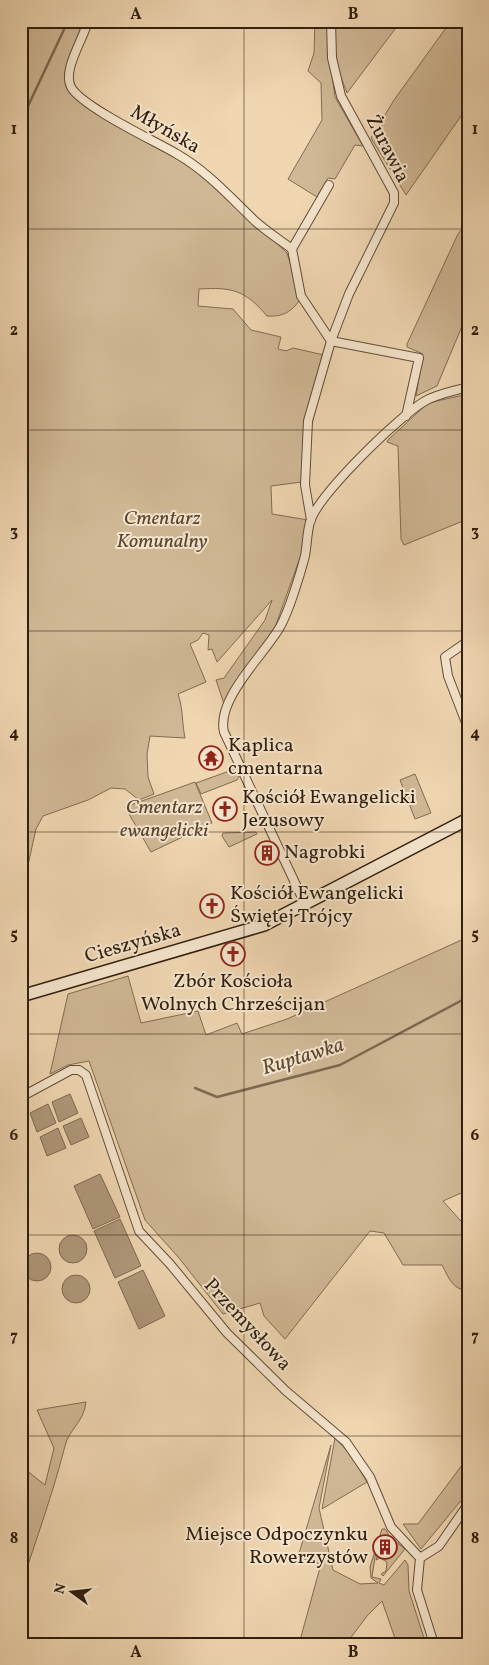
<svg xmlns="http://www.w3.org/2000/svg" width="489" height="1665" viewBox="0 0 489 1665" font-family="Vollkorn,serif">
<rect width="100%" height="100%" fill="#f0d7b2"/>
<filter id="stains"><feTurbulence type="fractalNoise" baseFrequency=".004" numOctaves="4"/><feColorMatrix values="0 0 0 0 .2 0 0 0 0 .09 0 0 0 0 .02 0 0 0 .5 -.17"/></filter>
<radialGradient id="worn" r=".72"><stop offset=".6" stop-color="#630" stop-opacity="0"/><stop offset="1" stop-color="#630" stop-opacity=".3"/></radialGradient>
<path fill="#d0b896" stroke="#806c52" d="M28 21H83C77 38 70 60 72 79 73 86 79 90 83 95L188 163 273 240 287 253 301 298C292 312 283 317 267 316 245 290 232 287 199 289L198 306 233 309 251 330 281 337 278 349 286 351 293 348 324 355 305 419 302 482 271 486 272 514 308 520 302 552 273 633 237 680 224 704 216 680 224 678 265 620 272 600 217 662 212 649 208 650 209 635 203 633 198 640 190 644 206 682 178 694C183 708 182 723 185 738L150 736 147 754 148 777 154 794 139 800 125 789 111 788 88 800 43 816 36 829 21 897V28Z
M315 21H328V46L335 97 363 146 355 145 335 179 328 178 317 197 288 179 322 120 321 83 308 71 314 53Z
M336 21H401L347 93 333 56Z
M451 21H468V106L406 195 371 138 394 100Z
M468 221V312L437 386 416 396 423 354 407 347V344L458 234Z
M468 394V519L404 545 401 539 398 446 387 442 388 440 428 403Z
M235 769 239 777 237 780 201 794 196 783Z
M415 774 431 813 415 819 400 780Z
M195 782 212 823 151 852 125 807Z
M256 832 257 834 229 847 222 836 223 833Z
M468 937V1190L443 1201 468 1229V1291C452 1289 449 1278 442 1265H403L384 1233 370 1231 285 1339 264 1316 260 1303 223 1314 179 1258 145 1220 89 1061 68 1065 50 1074 68 994 128 976 141 1023 198 1011 206 1035 237 1023 242 1034 287 1019Z
M86 1402C84 1422 69 1429 65 1446 53 1493 36 1540 21 1586V1466L45 1485 54 1448 37 1410Z
M335 1438 351 1455 367 1482 322 1509Z
M331 1445 319 1508 333 1570 360 1584 378 1583 371 1578 370 1567 382 1529H385L389 1535 377 1544 372 1577 381 1579 379 1583 384 1585 405 1560 408 1565 409 1591 426 1644H397L382 1601 367 1616 346 1644H299L321 1564 298 1557Z
M468 1457V1492L421 1549 403 1524H418Z
M390 1537 405 1549 383 1576 381 1574 386 1571 387 1562 380 1558 376 1560 379 1550 388 1555 394 1549 392 1543 387 1539Z"/>
<path fill="#af987b" stroke="#7d6850" d="M70 1094 78 1113 59 1122 52 1102Z
M48 1104 56 1123 37 1132 30 1113Z
M81 1118 89 1137 71 1145 63 1126Z
M58 1128 66 1148 47 1156 40 1137Z
M100 1174 120 1217 93 1229 74 1186Z
M120 1219 141 1266 115 1278 94 1231Z
M59 1249a14 14 0 1 1 28 0a14 14 0 1 1-28 0Z
M23 1267a14 14 0 1 1 28 0a14 14 0 1 1-28 0Z
M143 1270 165 1316 139 1329 118 1282Z
M62 1289a14 14 0 1 1 28 0a14 14 0 1 1-28 0Z"/>
<g fill="none" stroke-linecap="round" stroke-linejoin="round">
<path stroke="#7d6850" stroke-width="2.5" d="M21 121 68 21
M195 1088 217 1097 340 1065 468 997"/>
<g stroke="#614d38" stroke-width="10">
<path id="minor" d="M88 21C84 38 62 70 71 87 82 107 155 141 177 154 208 172 230 197 255 221 266 231 280 240 292 249
M329 185 292 249 301 296 331 341
M331 341 419 358 406 416
M311 520 305 485 308 421 331 341 349 294 394 203V193L341 96 332 58 331 21
M468 641 445 657 448 676 468 728
M305 904 224 732C216 699 264 655 280 627 289 611 300 575 305 556 307 545 307 533 310 522 318 495 399 416 425 401 437 394 454 391 468 387
M21 1097 71 1070H79L86 1075 139 1231 170 1264 227 1333 286 1391 346 1442 370 1477 391 1527 420 1558 417 1590 434 1644
M420 1558 439 1546 468 1504"/>
</g>
<g stroke="#311f0f" stroke-width="14">
<path id="secondary" d="M21 996 264 925 468 819"/>
</g>
<use href="#minor" stroke="#f5e5cd" stroke-width="8"/>
<use href="#secondary" stroke="#f5e5cd" stroke-width="11"/>
</g>
<path fill="none" stroke="#311f0f" stroke-width="1" stroke-opacity="0.55" d="M244 21V1644M21 229H468M21 430H468M21 631H468M21 832H468M21 1034H468M21 1235H468M21 1436H468"/>
<defs>
<g id="temple-ring" transform="scale(1.25)"><circle r="9.5" fill="#f5e5cd" stroke="#8f2418" stroke-width="1.5"/><path d="M0-6L5-2H3V0L6.5 2.5H4V6H1.5V3h-3V6H-4V2.5H-6.5L-3 0V-2H-5Z" fill="#8f2418"/></g>
<g id="church-ring" transform="scale(1.25)"><circle r="9.5" fill="#f5e5cd" stroke="#8f2418" stroke-width="1.5"/><path d="M-1.2-6h2.4v3.5h3.3v2.4h-3.3V6h-2.4V-.1h-3.3v-2.4h3.3Z" fill="#8f2418"/></g>
<g id="building-ring" transform="scale(1.25)"><circle r="9.5" fill="#f5e5cd" stroke="#8f2418" stroke-width="1.5"/><path d="M-4-6H4V6H1V3H-1V6H-4ZM-2.5-4.3h1.7v1.8h-1.7ZM.8-4.3h1.7v1.8H.8ZM-2.5-1h1.7V.8h-1.7ZM.8-1h1.7V.8H.8Z" fill="#8f2418"/></g>
</defs>
<g fill-rule="evenodd">
<use href="#temple-ring" x="211" y="758"/>
<use href="#church-ring" x="225" y="809"/>
<use href="#building-ring" x="267" y="853"/>
<use href="#church-ring" x="212" y="906"/>
<use href="#church-ring" x="233" y="954"/>
<use href="#building-ring" x="385" y="1547"/>
</g>
<g text-anchor="middle" dominant-baseline="central" stroke-width="4" stroke-linejoin="round" paint-order="stroke">
<g font-size="20" fill="#311f0f" stroke="#f5e5cd">
<text transform="translate(165 130) rotate(30)">Młyńska</text>
<text transform="translate(387 149) rotate(63)">Żurawia</text>
<text transform="translate(133 944) rotate(-16)">Cieszyńska</text>
<text transform="translate(247 1325) rotate(47)">Przemysłowa</text>
</g>
<g font-size="20" font-style="italic" fill="#594531" stroke="#f5e5cd">
<text x="162" y="519">Cmentarz<tspan x="162" dy="23">Komunalny</tspan></text>
<text x="164" y="808">Cmentarz<tspan x="164" dy="23">ewangelicki</tspan></text>
</g>
<g font-size="20" fill="#311f0f" stroke="#f5e5cd" text-anchor="start">
<text x="228" y="746">Kaplica<tspan x="228" dy="23">cmentarna</tspan></text>
<text x="242" y="798">Kościół Ewangelicki<tspan x="242" dy="23">Jezusowy</tspan></text>
<text x="284" y="853">Nagrobki</text>
<text x="230" y="894">Kościół Ewangelicki<tspan x="230" dy="23">Świętej Trójcy</tspan></text>
<text x="233" y="982" text-anchor="middle">Zbór Kościoła<tspan x="233" dy="23">Wolnych Chrześcijan</tspan></text>
<text x="368" y="1535" text-anchor="end">Miejsce Odpoczynku<tspan x="368" dy="23">Rowerzystów</tspan></text>
</g>
<g font-size="21" font-style="italic" fill="#5d4935" stroke="#f5e5cd">
<text transform="translate(303 1057) rotate(-17)">Ruptawka</text>
</g>
</g>
<rect width="489" height="1665" fill="none" stroke="#f0d7b2" stroke-width="55"/>
<g transform="translate(72 1592) rotate(285)" stroke="#f5e5cd" stroke-width="4" paint-order="stroke">
<path d="M0-4L9 19L0 12L-9 19Z" fill="#311f0f"/>
<text y="-8" font-size="14" font-weight="bold" text-anchor="middle" fill="#311f0f">N</text>
</g>
<rect x="28" y="28" width="434" height="1610" fill="none" stroke="#311f0f" stroke-width="2"/>
<g font-size="16" text-anchor="middle" font-weight="bold" fill="#311f0f">
<text x="136" y="19">A</text>
<text x="353" y="19">B</text>
<text x="14" y="134">1</text>
<text x="475" y="134">1</text>
<text x="14" y="335">2</text>
<text x="475" y="335">2</text>
<text x="14" y="536">3</text>
<text x="475" y="536">3</text>
<text x="14" y="738">4</text>
<text x="475" y="738">4</text>
<text x="14" y="939">5</text>
<text x="475" y="939">5</text>
<text x="14" y="1140">6</text>
<text x="475" y="1140">6</text>
<text x="14" y="1341">7</text>
<text x="475" y="1341">7</text>
<text x="14" y="1543">8</text>
<text x="475" y="1543">8</text>
<text x="136" y="1657">A</text>
<text x="353" y="1657">B</text>
</g>
<rect width="100%" height="100%" filter="url(#stains)"/>
<rect width="100%" height="100%" fill="url(#worn)"/>
</svg>
